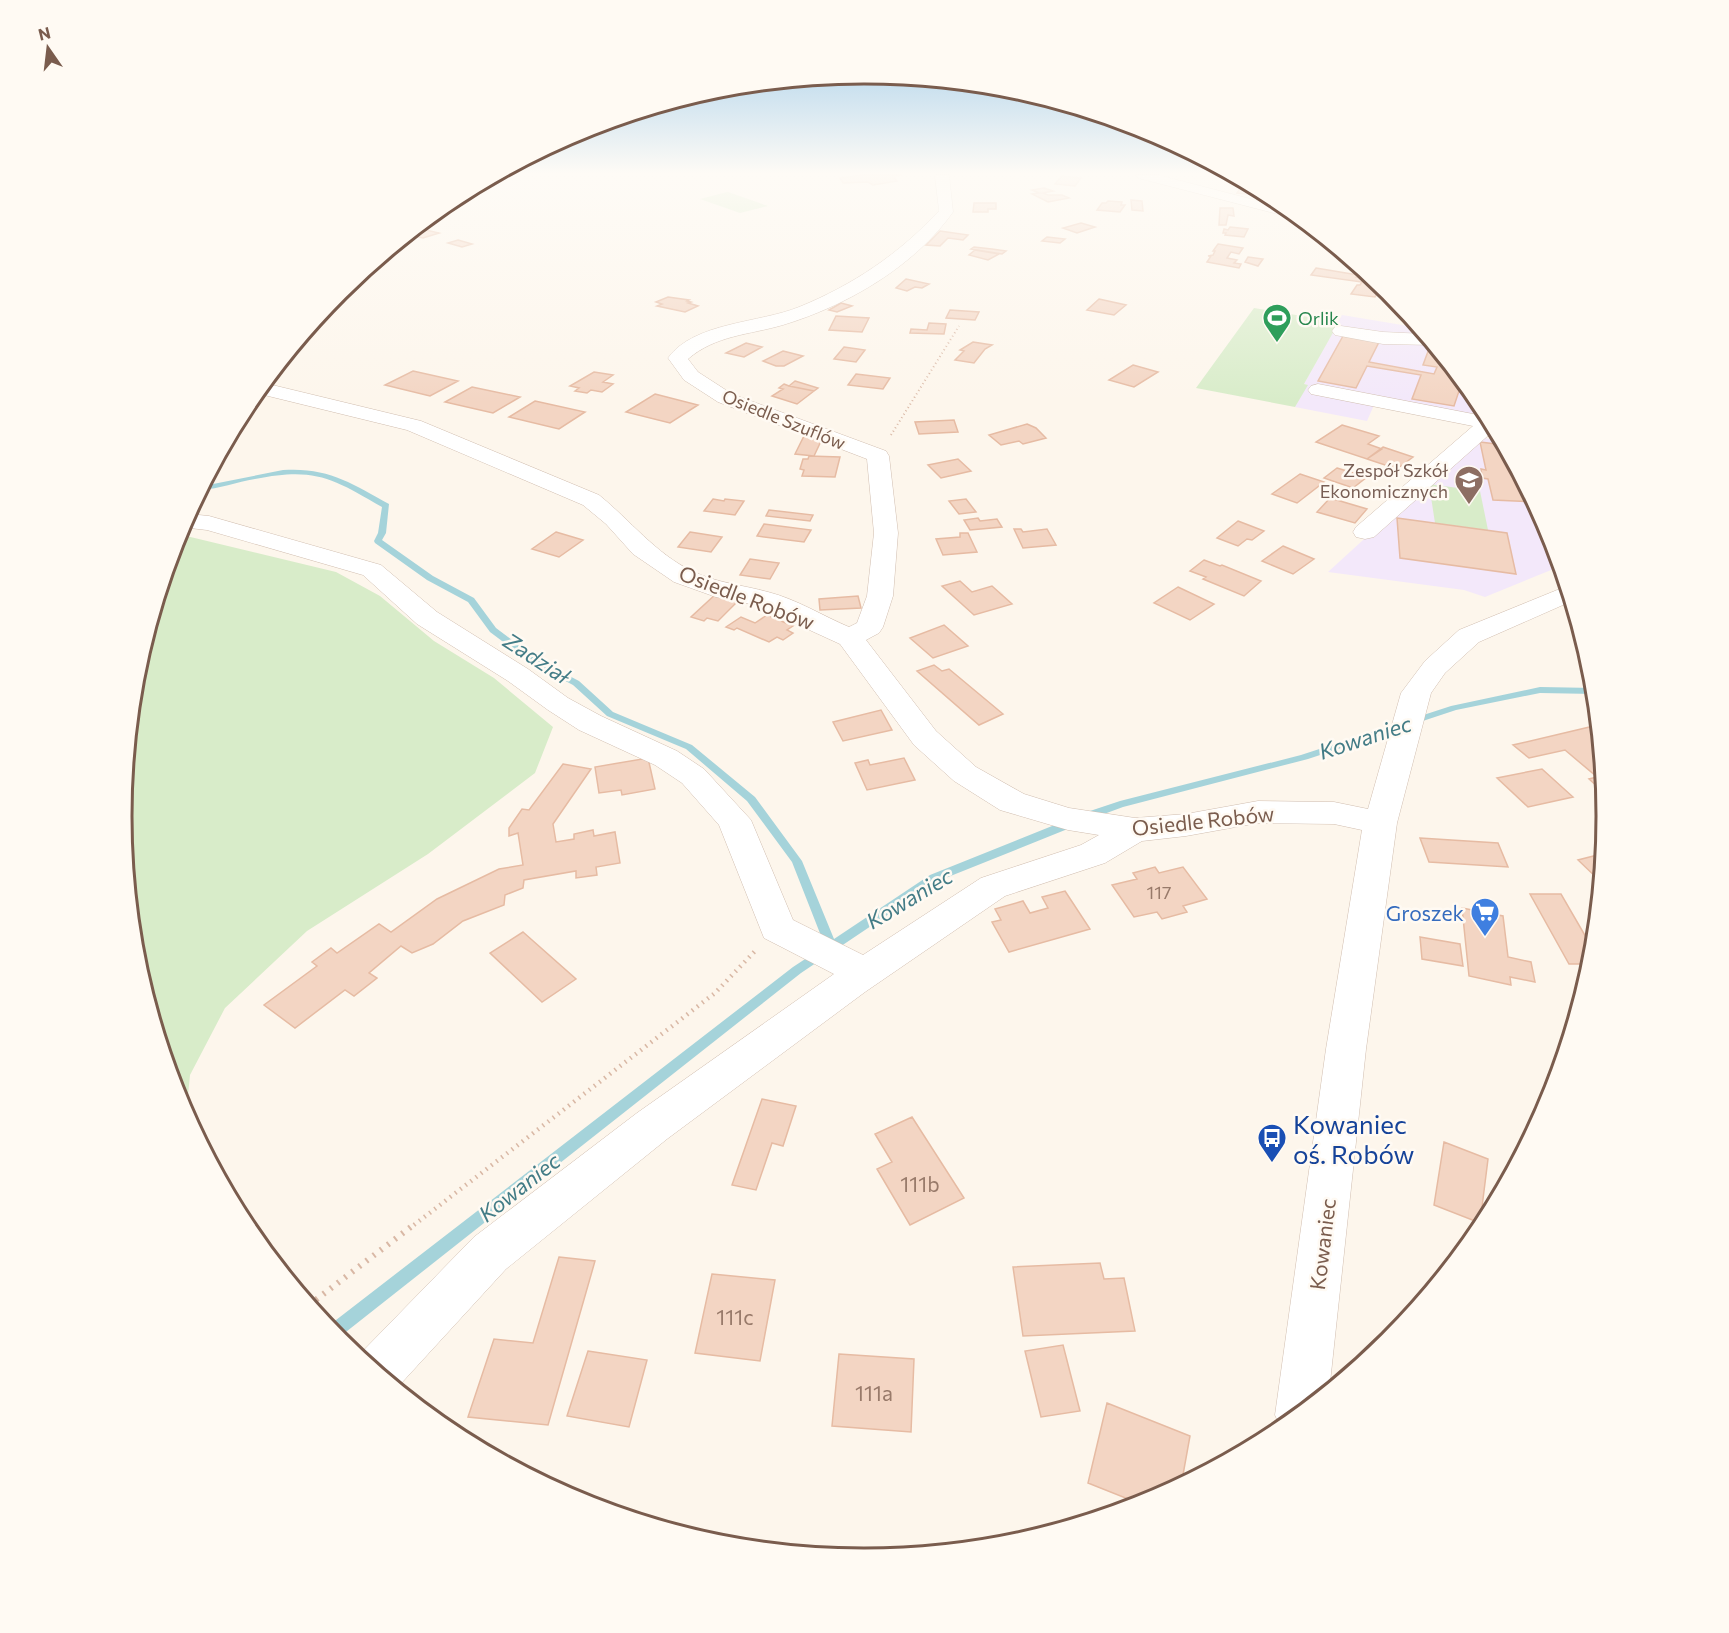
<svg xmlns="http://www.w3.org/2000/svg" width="1729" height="1633" viewBox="0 0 1729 1633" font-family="Commissioner,sans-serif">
<rect width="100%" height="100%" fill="#fdf6ec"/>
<path fill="#f3e8fa" d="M1342 315 1420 328 1482 404 1490 418 1471 413 1461 422 1374 405 1367 421 1295 407 1307 385 1304 384Z
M1483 438 1502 440 1551 532 1561 566 1485 597 1464 590 1328 572 1374 530Z"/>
<path fill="#d8ecc9" d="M727 192H728L768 206 740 213 700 199Z
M1254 308 1339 322 1304 384 1308 385 1295 407 1196 388Z
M1429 484 1480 491 1488 530 1435 523Z
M178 534 336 572 380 596 434 641 494 678 553 727 535 773 428 854 307 931 225 1008 190 1075 186 1115 178 1101 136 961 122 816 136 671Z"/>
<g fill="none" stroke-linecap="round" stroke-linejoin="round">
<path fill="#a5d3da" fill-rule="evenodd" d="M283 470C328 467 351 483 389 504L386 533 382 540 433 576 474 598 496 628 539 660 579 681 613 712 692 745 755 797 802 861 834 939 930 875 1067 820 1071 819 1076 823 1075 826 938 881 801 973 337 1339 327 1327 793 967 825 946 792 862 747 801 686 749 607 716 573 685 533 664 490 632 468 602 427 580 375 543 374 541 378 533 382 507C332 478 315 467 255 479 237 482 219 489 201 490L203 486Z
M1540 687 1595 688V694L1540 693 1456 710 1308 759 1123 807 1085 821 1080 817 1081 814 1120 801 1301 755 1451 706Z"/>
</g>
<path fill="#f3d5c3" stroke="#e6bba3" stroke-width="1.5" d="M862 175H902L893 176 897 181 873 185 868 182 843 183 840 178Z
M1062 176 1081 178 1075 186 1055 184Z
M1044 188 1053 191 1043 193 1048 195H1062L1069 198 1048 202 1032 194 1039 193 1032 190Z
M1240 188 1258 189 1263 191 1261 195 1237 193Z
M1131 200 1142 201 1143 211 1132 210Z
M1108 201 1122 202 1121 205H1125L1120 212 1097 210 1102 203H1106Z
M974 203H996V209H988V212H973Z
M1220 208H1233L1234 216 1228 215 1226 225H1219Z
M1081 223 1095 227 1077 233 1063 228Z
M1230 227 1248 229 1244 237 1225 235 1226 233H1223L1224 229 1228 230Z
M426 230 439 233 423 238 410 235Z
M940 231 968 235 963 240 948 238 940 246 926 245Z
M1047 237 1065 239 1060 243 1042 241Z
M458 240 472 244 462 247 448 243Z
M1218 244 1243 248 1239 254 1231 252 1227 258 1237 260 1234 263 1241 264 1239 268 1207 262 1211 256H1208L1213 255 1215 251H1213Z
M974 247 992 249 1006 251 1002 254 971 249Z
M975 250 999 254 988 260 969 255Z
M1248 257 1263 259 1258 266 1245 262Z
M1316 268 1358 275 1356 277 1377 281 1388 289 1381 288 1375 297 1351 294 1357 285H1360L1362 282 1311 275Z
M906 279 929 284 922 288 915 287 907 291 896 288Z
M668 297 689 300 687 301 691 302 688 303 698 306 685 312 657 306 662 304 656 302Z
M1099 299 1126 305 1114 315 1087 310Z
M841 303 852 306 837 312 829 310Z
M950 310 979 312 975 320 946 318Z
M836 316 869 318 862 332 829 330Z
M929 323 946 324 944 334 910 333 911 329 927 330Z
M1343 336 1379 342 1369 362 1434 374 1437 367 1423 365 1430 346 1436 347 1455 371 1452 381 1462 382 1454 406 1412 399 1421 375 1367 366 1356 388 1318 381Z
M973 342 992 345 985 349 974 363 955 360 964 351 960 350Z
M746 343 762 347 744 357 726 353Z
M844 347 865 350 856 362 834 359Z
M783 351 803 356 784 366H776L763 361Z
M1133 365 1158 372 1134 387 1109 380Z
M413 371 458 381 430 396 385 385Z
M594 372 613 375 603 382 613 384 602 392 591 390 587 393 575 391 579 388 570 386Z
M856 374 890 378 883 389 848 385Z
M795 381 818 388 814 391 789 386Z
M784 384 789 386 814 391 797 404 772 396 783 389 779 388Z
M472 387 520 397 493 413 445 402Z
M655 394 698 405 670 423 626 412Z
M535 401 585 412 559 429 509 417Z
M954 420 958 432 919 434 915 422Z
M1027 424 1036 428 1046 438 1023 444 1019 441 1001 445 989 435Z
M1342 425 1379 436 1368 444 1382 449 1367 459 1316 442Z
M805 434 822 439 814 456 795 454Z
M1480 442 1504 445 1535 502 1493 500 1488 479 1482 478 1481 469 1486 470Z
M1383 447 1413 457 1397 469 1367 459Z
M809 456 840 457 835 477 802 476 804 470 800 469 803 459H808Z
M958 459 971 471 941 478 928 465Z
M1337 468 1367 477 1353 488 1324 478Z
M1300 474 1324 482 1297 503 1272 494Z
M1330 498 1367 509 1355 523 1317 512Z
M713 499 724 501 725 499 744 501 735 515 704 511Z
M966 499 976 512 959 514 949 501Z
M769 510 813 515 810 521 766 516Z
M978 518 980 521 997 519 1002 527 970 530 964 520Z
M1397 518 1507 533 1516 574 1400 558Z
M1238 521 1264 531 1252 540 1247 539 1238 546 1217 538Z
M764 524 811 530 804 542 757 536Z
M1014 529H1021L1023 532 1047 529 1056 545 1023 548Z
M556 532 583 540 559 557 532 549Z
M690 532 722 537 711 552 678 547Z
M960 533H968L977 552 943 555 936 539 960 537Z
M1283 546 1314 559 1293 574 1262 561Z
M750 559 779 563 770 579 740 575Z
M1204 560 1220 566 1222 565 1261 581 1244 596 1203 579 1206 577 1190 571Z
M960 581 972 592 992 586 1012 604 974 615 942 586Z
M1178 587 1214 604 1190 620 1154 603Z
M718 592 741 598 718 621 707 618 704 621 691 617Z
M858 596 861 608 820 610 819 599Z
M767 615 793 626 787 630 793 633 783 640 777 637 769 642 737 628 734 630 726 627 741 617 755 623Z
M944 625 968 646 933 658 910 638Z
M934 665 942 671 949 669 1003 714 979 725 917 671Z
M881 710 892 730 843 741 833 722Z
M1598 725 1605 790 1602 791 1589 779 1597 777 1565 750 1529 758 1513 745Z
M648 758 655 789 622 795 621 790 599 793 595 767Z
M904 758 915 780 867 790 855 763 868 760 870 765Z
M563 764 591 769 553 824 556 842 574 839V834L593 830 594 836 615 832 620 863 596 867 597 875 576 878V871L524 880 523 888 505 895 504 905 463 921 433 944 412 953 401 946 369 973 377 978 354 996 345 990 295 1028 264 1005 317 966 312 962 331 948 337 953 379 924 391 932 437 899 499 869 523 865 518 833 509 836V828L522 809 529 810Z
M1542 769 1573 797 1528 807 1497 778Z
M1420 838 1498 843 1508 867 1429 862Z
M1601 854 1604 856 1601 882 1578 860Z
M1155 867 1159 873 1183 867 1207 899 1183 906 1187 912 1162 919 1157 912 1134 917 1112 885 1137 879 1133 873Z
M1065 891 1090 929 1009 952 992 922 1001 920 995 909 1023 901 1030 913 1048 908 1042 897Z
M1530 894H1561L1594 951 1593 964H1569Z
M1462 908 1503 916 1508 957 1531 962 1535 982 1510 977 1511 985 1469 976Z
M523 932 576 979 542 1002 490 953Z
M1420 937 1460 944 1463 966 1422 959Z
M762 1099 796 1106 783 1146 772 1143 756 1190 732 1185Z
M912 1117 964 1198 910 1225 877 1169 892 1162 875 1134Z
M1444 1142 1488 1159 1480 1223 1434 1205Z
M559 1257 595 1261 548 1425 468 1417 494 1339 533 1343Z
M1100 1263 1104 1279 1124 1278 1135 1331 1023 1336 1013 1267Z
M712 1274 775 1280 760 1361 695 1353Z
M1063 1345 1080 1411 1041 1417 1025 1351Z
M588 1351 647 1360 629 1427 567 1416Z
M839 1354 914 1359 911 1432 832 1426Z
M1107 1403 1190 1436 1181 1486 1175 1489 1169 1487 1168 1493 1143 1505 1088 1483Z"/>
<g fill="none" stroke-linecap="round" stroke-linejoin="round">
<g stroke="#d1beb0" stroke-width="1">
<path id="minor" d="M935 175H949L953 212C914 267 846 306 783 325 749 335 716 335 688 359L698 372 732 394 886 451 889 456 898 533 893 596 883 627 879 633 866 640 936 731 976 767 1024 794 1069 808 1135 818 1186 814 1258 801 1334 802 1368 809 1401 693 1425 661 1459 630 1567 586 1572 601 1479 642 1445 673 1431 693 1397 823 1366 1049 1329 1392 1282 1430 1275 1415 1326 1049 1362 830 1334 824 1258 823 1186 836 1142 841 1105 863 1005 896 865 992 667 1139 506 1269 396 1389 358 1358 359 1355 474 1237 637 1113 834 974 764 938 719 825 682 783 655 765 579 730 548 710 508 681 417 624 363 575 207 530 181 527 188 514 209 516 381 565 437 612 528 669 568 698 601 716 677 751 704 769 751 820 793 920 863 955 981 878 1081 845 1099 835 1068 830 1000 810 954 781 914 745 840 644 755 605 716 597 674 582 633 554 606 524 583 505 407 430 256 393 264 383 421 421 599 495C630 520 656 554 692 571 716 583 743 585 768 592 796 599 823 616 849 627L857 623 867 596 874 533 867 459 718 402 684 380 668 358C694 322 760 323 799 307 853 285 899 254 939 211Z
M1136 175H1158L1289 209 1301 218 1297 219 1138 178Z
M1341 326 1383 332 1425 334 1434 345 1383 344 1335 335 1332 331 1335 327Z
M1318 384 1473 414 1490 418 1497 432H1492L1374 537 1365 539 1356 537 1353 532 1356 527 1473 426 1311 394 1308 390 1311 386Z"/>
</g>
<path stroke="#d9b8a5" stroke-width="2" stroke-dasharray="1 3" stroke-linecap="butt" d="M891 435 959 326"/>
<path stroke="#d9b8a5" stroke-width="4.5" stroke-dasharray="1.5 5" stroke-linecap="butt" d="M414 1225 715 993 756 950"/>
<path stroke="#d9b8a5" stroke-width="6" stroke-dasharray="2 7" stroke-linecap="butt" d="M309 1305 416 1223"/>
<use href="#minor" fill="#fff" fill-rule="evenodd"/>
</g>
<linearGradient id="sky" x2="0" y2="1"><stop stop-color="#97c7e8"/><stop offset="0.43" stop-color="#fefbf6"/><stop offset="1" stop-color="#fefbf6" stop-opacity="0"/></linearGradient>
<rect width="1729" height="403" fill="url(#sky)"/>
<defs>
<g id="stadium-pin" transform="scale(1.5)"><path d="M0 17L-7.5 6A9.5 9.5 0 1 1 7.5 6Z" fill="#2e9e5b" stroke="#fffaf3"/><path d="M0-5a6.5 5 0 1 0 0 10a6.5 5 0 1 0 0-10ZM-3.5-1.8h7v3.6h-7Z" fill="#fff"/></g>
<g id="school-pin" transform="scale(1.5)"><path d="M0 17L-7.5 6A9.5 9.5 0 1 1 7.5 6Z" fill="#8d6e63" stroke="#fffaf3"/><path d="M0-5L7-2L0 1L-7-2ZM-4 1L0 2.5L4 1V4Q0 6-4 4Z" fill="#fff"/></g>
<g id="supermarket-pin" transform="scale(1.5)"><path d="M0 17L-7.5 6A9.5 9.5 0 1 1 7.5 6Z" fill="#3f7fe0" stroke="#fffaf3"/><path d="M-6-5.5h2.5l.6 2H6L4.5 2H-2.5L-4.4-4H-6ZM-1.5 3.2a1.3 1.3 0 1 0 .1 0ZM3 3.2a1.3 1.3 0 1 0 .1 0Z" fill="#fff"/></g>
<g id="bus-pin" transform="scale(1.5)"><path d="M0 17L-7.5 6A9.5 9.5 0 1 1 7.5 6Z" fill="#1a4fb4" stroke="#fffaf3"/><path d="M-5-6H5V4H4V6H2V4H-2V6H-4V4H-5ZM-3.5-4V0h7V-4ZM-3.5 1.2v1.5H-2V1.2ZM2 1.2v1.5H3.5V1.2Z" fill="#fff"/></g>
</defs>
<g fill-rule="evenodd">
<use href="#stadium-pin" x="1277" y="318"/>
<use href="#school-pin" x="1469" y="480"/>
<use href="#supermarket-pin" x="1485" y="912"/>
<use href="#bus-pin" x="1272" y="1138"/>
</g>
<g text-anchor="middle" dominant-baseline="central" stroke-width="5" stroke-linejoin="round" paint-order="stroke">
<g font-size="18" fill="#27864d" stroke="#fffaf3" text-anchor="start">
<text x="1298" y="318">Orlik</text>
</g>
<g font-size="18" fill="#7a5c4d" stroke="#fffaf3">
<text transform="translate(784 419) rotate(22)">Osiedle Szuflów</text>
</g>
<g font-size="18" fill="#785e54" stroke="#fffaf3" text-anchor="end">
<text x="1448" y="470">Zespół Szkół<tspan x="1448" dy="21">Ekonomicznych</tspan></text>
</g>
<g font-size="18" fill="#987a6a">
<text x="1159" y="892">117</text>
</g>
<g font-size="21" fill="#7a5c4d" stroke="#fffaf3">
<text transform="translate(747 597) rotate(21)">Osiedle Robów</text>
<text transform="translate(1203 820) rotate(-6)">Osiedle Robów</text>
<text transform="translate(1322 1244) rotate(-83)">Kowaniec</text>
</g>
<g font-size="21" fill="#366cbe" stroke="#fffaf3" text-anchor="end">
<text x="1464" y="912">Groszek</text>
</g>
<g font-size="21" fill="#987a6a">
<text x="920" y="1183">111b</text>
<text x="735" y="1316">111c</text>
<text x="874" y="1392">111a</text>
</g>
<g font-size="22" font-style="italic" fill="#437c86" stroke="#fffaf3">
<text transform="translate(537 658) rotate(33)">Zadział</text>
<text transform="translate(1365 737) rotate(-18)">Kowaniec</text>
<text transform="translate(909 898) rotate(-31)">Kowaniec</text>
<text transform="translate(519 1187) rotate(-38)">Kowaniec</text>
</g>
<g font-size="26" fill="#164399" stroke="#fffaf3" text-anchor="start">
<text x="1293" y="1123">Kowaniec<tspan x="1293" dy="30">oś. Robów</tspan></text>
</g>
</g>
<path d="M0 0H1729V1633H0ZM132 816a732 732 0 1 1 1464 0a732 732 0 1 1-1464 0Z" fill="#fffaf3" fill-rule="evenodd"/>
<path fill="none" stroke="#7a5c4d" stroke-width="3" d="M132 816a732 732 0 1 1 1464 0a732 732 0 1 1-1464 0Z"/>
<g transform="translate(48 48) rotate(346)" stroke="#fffaf3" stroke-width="4.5" paint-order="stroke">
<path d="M0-4.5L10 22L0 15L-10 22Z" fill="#7a5c4d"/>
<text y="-9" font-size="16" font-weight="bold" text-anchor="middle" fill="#7a5c4d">N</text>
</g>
</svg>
